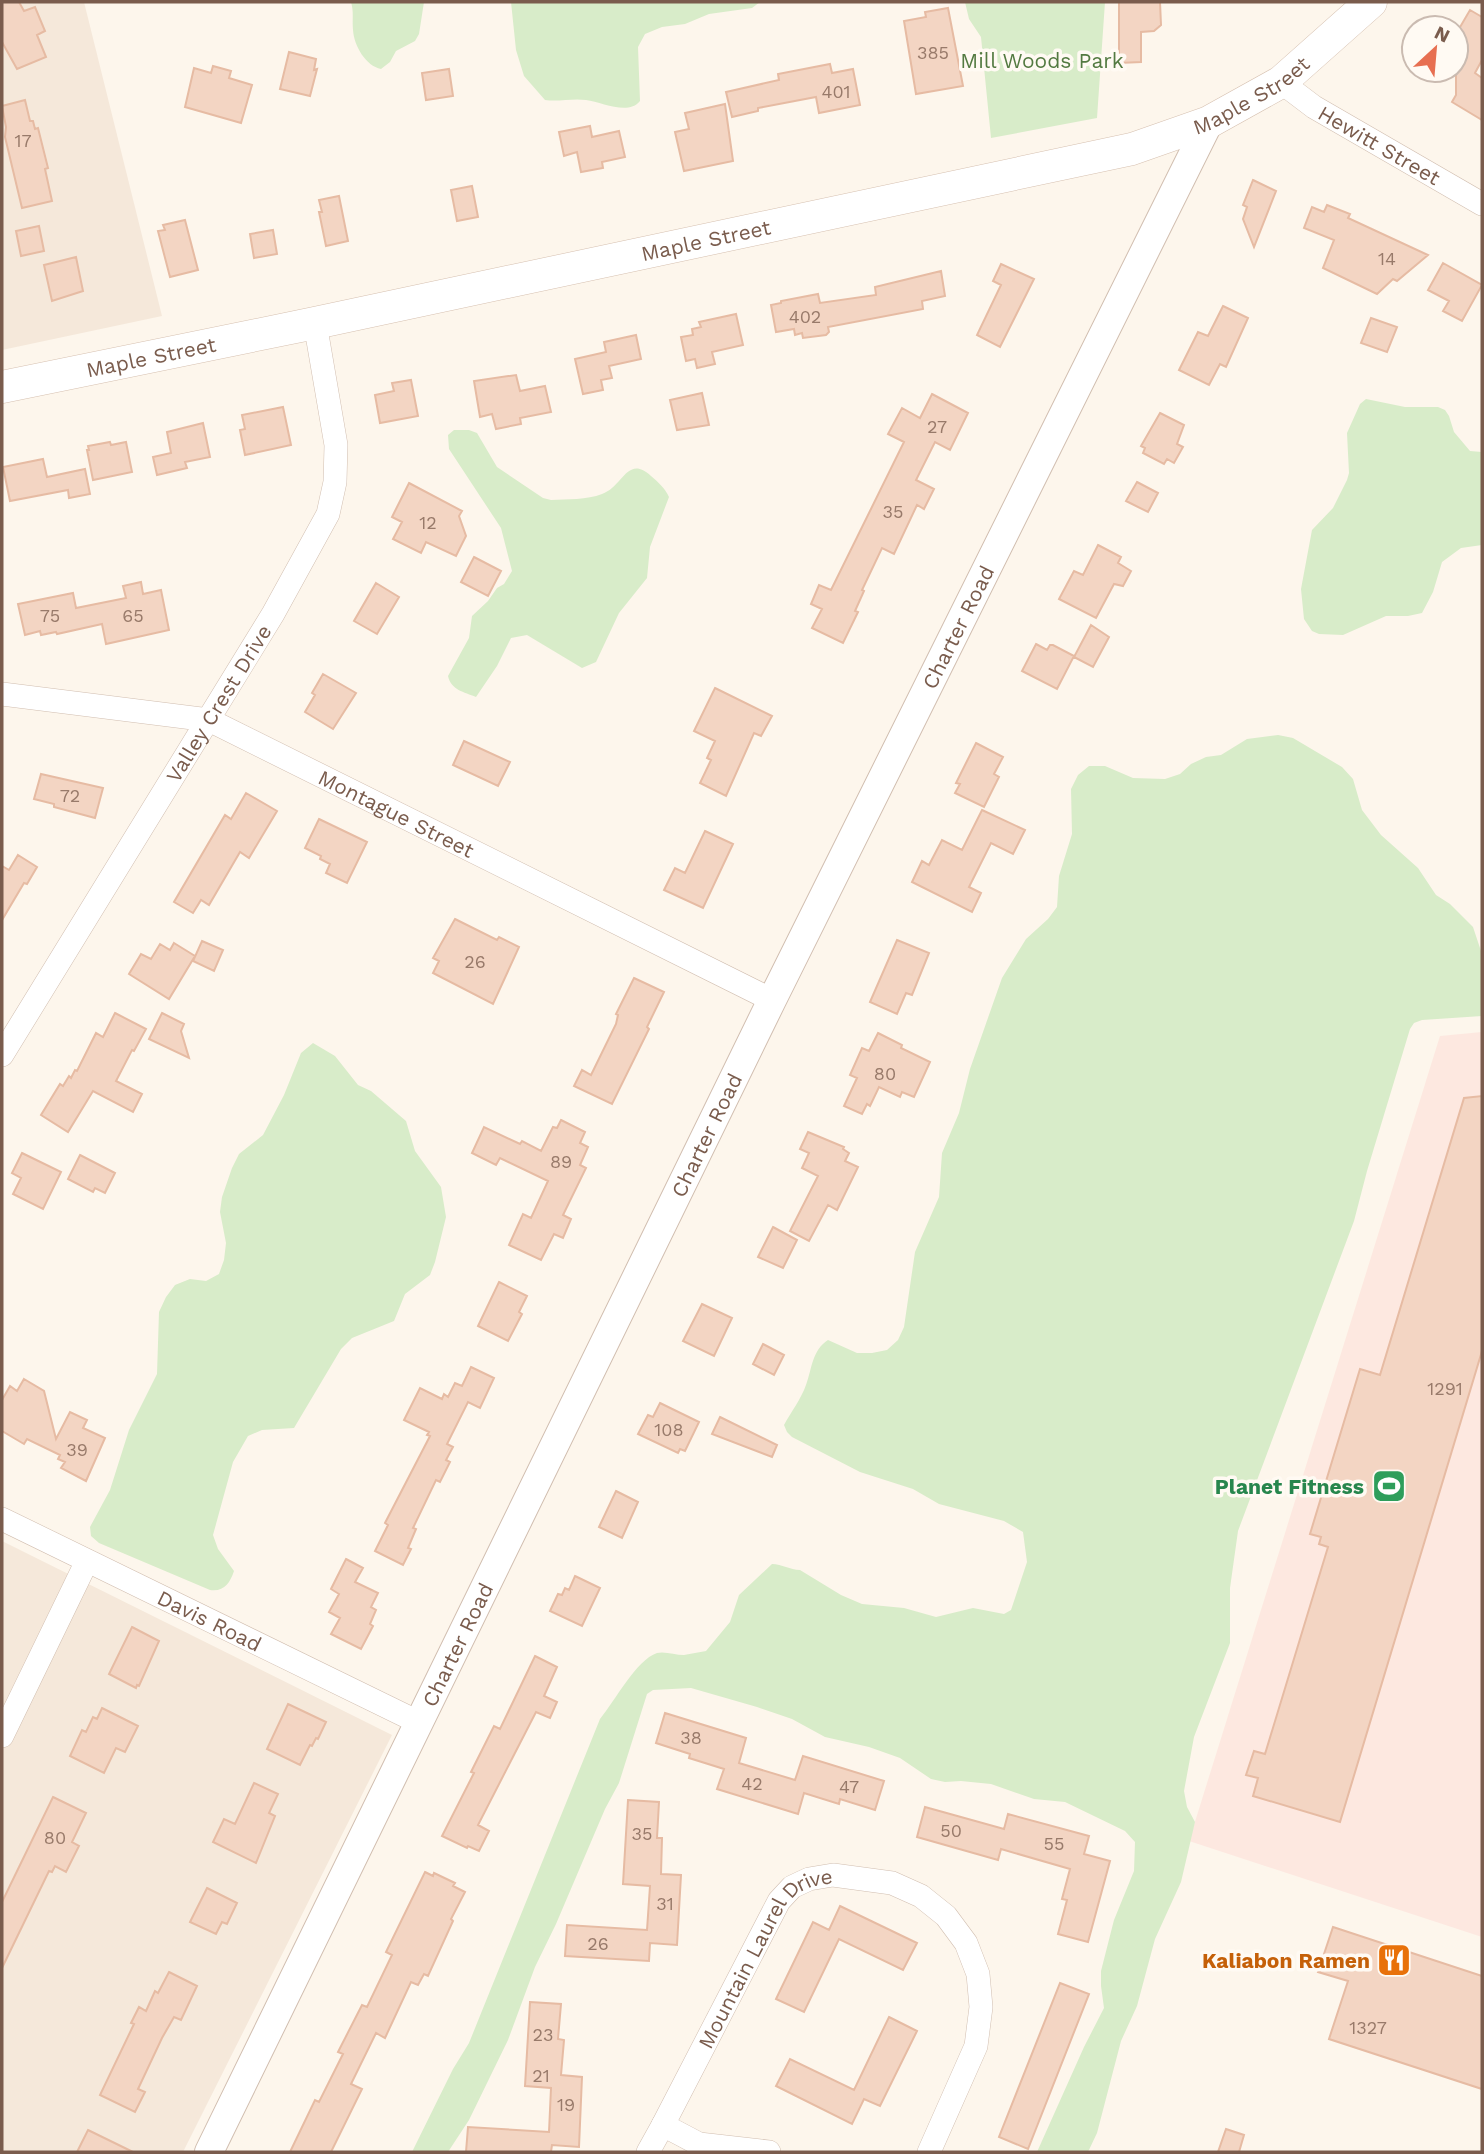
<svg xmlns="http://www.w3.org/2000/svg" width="1484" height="2154" viewBox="0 0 1484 2154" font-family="'Work Sans',sans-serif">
<rect width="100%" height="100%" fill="#fdf6ec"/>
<path fill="#f5e8da" d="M2 2H84L162 316 2 350Z
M2 1541 392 1735 183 2152H2Z"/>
<path fill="#fde8e0" d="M1482 1032V1937L1189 1841 1440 1036Z"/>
<path fill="#d8ecc9" d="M351 2H424L419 34 415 41 396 51 390 62 381 69C366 66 354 46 353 30 352 20 354 12 351 2Z
M511 2H760L752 8 709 14 685 24 662 27 645 34 638 47 640 101C628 116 602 102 586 100 572 98 559 102 545 100L524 76 516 50Z
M965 2H1105L1097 118 991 138 981 37 969 19Z
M1366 399 1405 407H1438L1445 410 1449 416 1454 432 1470 451 1482 452V545L1461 548 1442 562 1433 592 1422 613 1408 616H1386L1343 635 1319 634 1312 631 1304 619 1301 589 1312 530 1333 508 1347 480 1349 473 1347 433 1360 404Z
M454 430H469L477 433 497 467 543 498 551 500C567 499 587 500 602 494 623 487 627 454 651 476 658 482 665 488 669 497L650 547 647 578 619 613 596 662 582 668 527 635 511 638 497 666 476 697C464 692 451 690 448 676L469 638 472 616 488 601 497 588 504 584 512 571 501 528 449 449 448 435Z
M1278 735 1293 738 1342 767 1353 779 1362 810 1381 835 1418 868 1436 895 1450 904 1473 927 1482 954V1016L1422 1020 1414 1023 1410 1029 1367 1171 1354 1221 1238 1531 1230 1588V1643L1194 1737 1184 1791 1187 1807 1195 1822 1181 1882 1155 1939 1137 2006 1121 2041 1097 2133 1088 2152H1037L1084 2047 1104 2008 1101 1986V1971L1114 1920 1134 1871 1135 1842 1125 1831 1065 1802 1034 1799 991 1784 961 1781 945 1782 931 1779 900 1758 869 1747 825 1737 792 1719 757 1707 691 1688 653 1690 647 1694 619 1783 605 1809 556 1924 535 1967 508 2040 469 2120 448 2152H412L453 2069 469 2043 600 1719C615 1701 636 1660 657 1653 665 1651 675 1655 684 1655 691 1654 699 1652 706 1651L730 1622 739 1595 772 1564C782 1564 790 1570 800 1570L841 1595 862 1604 904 1608 936 1617 973 1608 1004 1614 1011 1610 1027 1562 1023 1532 1004 1521 939 1504 913 1489 860 1472 792 1437 787 1432 784 1425C791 1412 801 1399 806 1385 812 1369 812 1350 828 1340L857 1353H872L887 1350 898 1340 904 1327 915 1252 939 1197 942 1153 959 1113 970 1069 1002 978 1026 939 1048 919 1057 907 1059 876 1072 834 1071 789 1078 775 1089 766H1105L1133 778 1165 779 1180 774 1191 764 1206 757 1221 755 1247 739Z
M313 1043 335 1056 358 1085 371 1091 406 1121 415 1151 441 1187 446 1217 435 1262 430 1275 405 1294 394 1321 352 1338 341 1349 294 1428 262 1430 248 1436 233 1462 213 1535 218 1549 234 1571C230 1583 224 1592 210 1590L99 1543 91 1536 90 1527 110 1490 129 1430 157 1374 159 1312 166 1297 175 1285 190 1279 206 1281 219 1274 224 1260 226 1243 220 1212 222 1197 232 1168 239 1154 263 1135 284 1095 301 1053Z"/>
<path fill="#f3d5c3" stroke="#e6bba3" stroke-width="2" d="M2 2H19L24 11 35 7 45 31 37 35 46 57 17 69 2 42Z
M1119 2H1160L1161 25 1154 31 1141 32V62L1119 63Z
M948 8 963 86 916 94 904 21 926 17 925 12Z
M1470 10 1482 17V60L1475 73 1482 78V120L1452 102 1456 95V34Z
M289 52 316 59 314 70 317 69 310 96 280 89Z
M830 64 832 73 853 69 860 105 819 113 816 97 758 108V111L732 117 726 92 779 80 778 74Z
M213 66 231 71 229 78 252 85 241 123 185 107 194 68 211 73Z
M449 69 453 96 426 100 422 73Z
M25 100 30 121H33L35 129 38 128 48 168 45 169 52 201 22 208 5 137 6 127 2 106Z
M725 104 733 161 684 171 675 132 689 129 685 113Z
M590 126 592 137 619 131 625 157 602 162 603 168 581 172 577 152 564 156 559 132Z
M1253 180 1276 191 1254 247 1243 219 1247 207 1243 205Z
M472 186 478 217 457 221 451 190Z
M339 196 348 241 326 246 319 212H322L319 200Z
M1327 205 1350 214 1348 218 1428 255 1397 281 1393 279 1377 294 1323 268 1334 240 1304 228 1312 207 1324 212Z
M185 220 198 270 170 277 158 231 165 230 163 225Z
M39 226 44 251 21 256 16 231Z
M273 230 277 254 254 258 250 234Z
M76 257 83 291 52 301 44 265Z
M1443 263 1482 285 1462 321 1443 311 1449 301 1428 290Z
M1001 264 1034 279 1000 347 977 335 1001 285 993 281Z
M941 271 945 296 922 301 923 309 828 327 829 332 826 335 803 338 802 333 795 335 794 329 776 332 771 305 781 303V301L818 294 820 303 876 295 875 287Z
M1223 306 1248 318 1226 367 1220 364 1209 385 1179 370 1198 332 1208 336Z
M736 314 743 345 712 352 715 364 697 368 695 359 686 361 681 337 693 335 692 329 701 327 699 322Z
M1371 318 1397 327 1387 352 1361 343Z
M636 335 641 359 609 366 612 378 601 380 603 390 583 394 575 359 606 352 604 342Z
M516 375 520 391 545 386 551 412 520 418 521 424 496 429 492 414 480 417 474 381Z
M411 380 418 416 380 423 375 395 394 391 392 383Z
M702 393 709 425 677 430 670 400Z
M932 394 968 413 950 450 935 442 916 480 934 489 924 509 917 505 894 554 882 548 862 590 864 591 855 611 858 612 843 643 812 628 822 609 811 604 819 585 831 590 904 442 888 434 902 408 920 418Z
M283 407 291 445 245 455 240 430 245 429 242 415Z
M1160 413 1184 425 1177 444 1183 447 1174 463 1167 459 1164 464 1143 453 1145 448 1141 446Z
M203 423 210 457 185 462 187 468 157 475 153 457 171 453 167 432Z
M110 442 111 445 126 442 132 472 93 480 87 450H89L88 446Z
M43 459 47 477 85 469 90 494 69 498 68 490 10 501 3 467Z
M1137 482 1158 493 1148 512 1126 501Z
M409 483 462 511 459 516 466 536 456 556 426 542 421 553 393 539 402 522 392 517Z
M1098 545 1121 557 1118 563 1131 571 1123 586 1114 584 1096 618 1059 599 1074 571 1083 575Z
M474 557 501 571 488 596 461 582Z
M141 582 143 594 161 590 169 630 106 644 102 624 57 634 56 632 41 635 40 631 25 635 18 604 73 593 76 608 126 598 123 586Z
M376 583 399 597 377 634 354 621Z
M1091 625 1109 637 1093 667 1074 657Z
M1036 644 1047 650 1050 645H1053L1074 656 1057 689 1022 671Z
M323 674 356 693 333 729 305 712 315 695 312 693Z
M715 688 772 716 761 736 754 733 726 796 700 783 711 760 707 758 715 741 694 731Z
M464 741 510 762 498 786 453 765Z
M976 743 1003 757 994 774 999 777 984 807 955 793 960 784 956 783Z
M41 774 103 788 95 818 54 807V804L34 799Z
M246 793 277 811 249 858 240 852 209 905 201 900 193 913 174 902 225 815 231 819Z
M982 810 1025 830 1013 854 991 843 969 887 981 893 972 912 912 882 922 861 929 865 942 840 962 850Z
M319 819 367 842 347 883 326 873 330 864 320 859 321 856 305 848Z
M705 831 733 844 703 908 664 890 675 868 685 873Z
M18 855 37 867 27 884 24 883 2 920V866L9 870Z
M455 919 497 940 499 937 519 947 493 1004 433 973 439 961 433 958Z
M897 940 929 953 912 995 906 993 897 1014 870 1002Z
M202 941 223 950 214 971 193 961Z
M174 943 195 956 169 999 129 974 141 954 151 959 160 944 170 950Z
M634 978 664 992 647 1027 649 1029 612 1104 574 1086 582 1070 591 1075 616 1024 618 1015 616 1014Z
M115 1013 146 1029 134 1051 132 1050 116 1081 142 1094 133 1112 93 1091 68 1132 41 1115 60 1084 63 1086 69 1076 71 1078 75 1070 77 1071 96 1033 103 1037Z
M162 1013 184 1024 181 1031 189 1058 149 1039Z
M878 1033 902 1045 901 1048 930 1062 914 1097 902 1092 900 1097 879 1087 870 1106 867 1104 862 1114 844 1106 857 1078 850 1075 862 1048 869 1051Z
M1482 1096V1351L1340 1822 1253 1796 1258 1778 1246 1775 1254 1751 1265 1754 1328 1547 1319 1544 1321 1537 1310 1534 1360 1369 1380 1375 1464 1098Z
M561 1120 585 1132 580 1143 588 1147 580 1165 586 1168 563 1215 571 1219 563 1238 554 1234 541 1260 509 1245 523 1214 531 1218 548 1181 500 1158 496 1165 472 1153 484 1127 520 1144 522 1141 541 1151 553 1127 557 1128Z
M808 1132 844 1147 843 1149 849 1153 845 1161 858 1167 837 1210 828 1205 809 1241 790 1231 818 1176 802 1168 809 1153 800 1149Z
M22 1153 61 1172 43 1209 13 1194 21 1178 12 1173Z
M80 1155 115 1173 105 1193 95 1188 93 1192 68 1179Z
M773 1227 797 1240 783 1268 758 1257Z
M499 1282 527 1296 519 1312 522 1314 508 1341 478 1326Z
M702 1304 732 1318 714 1356 683 1341Z
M763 1344 784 1355 774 1375 753 1364Z
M471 1367 494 1378 480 1408 468 1402 447 1444 453 1447 446 1460 450 1462 440 1482 436 1480 413 1528 416 1529 408 1548 411 1549 403 1565 375 1551 388 1525 385 1523 430 1436 427 1435 429 1432 404 1420 420 1388 442 1399 444 1394 448 1397 455 1383 462 1386Z
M24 1379 44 1391 56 1439 70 1412 87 1420 83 1428 105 1438 86 1481 61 1468 65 1462 58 1459 60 1455 27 1439 24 1444 2 1431V1400L10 1386 17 1391Z
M660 1403 699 1422 685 1451 680 1449 678 1453 638 1434 648 1415 653 1417Z
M720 1417 777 1445 772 1457 712 1434Z
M616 1491 638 1502 622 1538 599 1527Z
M346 1559 363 1568 355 1582 378 1593 371 1607 376 1610 370 1624 373 1626 361 1649 331 1634 340 1618 329 1612 339 1594 331 1589Z
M575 1576 600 1588 582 1626 550 1611 558 1594 562 1595 565 1588 569 1590Z
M132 1627 159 1641 139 1686 137 1685 136 1688 109 1674Z
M535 1656 557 1667 544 1696 557 1702 550 1718 536 1712 478 1825 489 1831 479 1851 468 1846 467 1848 442 1836 474 1773 471 1772 494 1726 500 1729Z
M288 1704 326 1722 318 1739 316 1738 312 1746 310 1745 300 1765 267 1749Z
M102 1708 138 1726 125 1752 116 1748 104 1773 70 1756 82 1730 86 1732 93 1717 97 1719Z
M665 1713 746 1738 739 1763 795 1780 803 1756 884 1781 875 1810 840 1799 839 1804 804 1793 798 1814 717 1789 724 1769 689 1758 690 1754 656 1743Z
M254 1783 278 1794 269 1813 275 1816 256 1863 213 1842 224 1819 235 1824Z
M53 1797 86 1813 72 1842 79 1846 66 1872 55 1866 52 1872 49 1871 2 1968V1902Z
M628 1800 659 1802 657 1838H662L661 1874 681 1875 677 1945 650 1943 649 1961 565 1956 567 1925 647 1930 650 1886 623 1884Z
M925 1807 1004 1829 1008 1814 1089 1836 1084 1854 1110 1861 1088 1942 1058 1934 1067 1900 1062 1899 1070 1869 1001 1849 998 1860 917 1837Z
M425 1872 433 1876 434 1873 455 1883 453 1886 465 1892 451 1919 453 1921 428 1976 424 1974 418 1985 411 1982 385 2038 376 2033 351 2084 362 2089 331 2152H290L315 2100 319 2102 343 2054 338 2052 362 2005 367 2007 392 1955 386 1952Z
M207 1888 237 1903 227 1924 222 1922 216 1934 190 1922Z
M840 1906 917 1943 903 1970 839 1939 804 2012 776 1999 813 1922 829 1930Z
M1333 1927 1482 1976V2089L1329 2039 1348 1981 1318 1972Z
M169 1972 197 1986 181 2020 174 2017 162 2038 138 2089 145 2092 135 2112 100 2095 134 2024 131 2023 139 2007 146 2011 155 1991 158 1993Z
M1060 1983 1089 1994 1028 2149 999 2137Z
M530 2002 561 2004 558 2039 564 2040 561 2075 582 2077 579 2147 552 2145 551 2152H466L468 2127 549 2132 551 2088 525 2086Z
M889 2017 917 2031 880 2106 864 2099 852 2124 776 2086 790 2059 854 2090Z
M1226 2129 1244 2135 1239 2152H1218Z
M88 2130 133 2152H77Z"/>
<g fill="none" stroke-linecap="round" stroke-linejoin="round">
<g stroke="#d1beb0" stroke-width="24">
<g id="minor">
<path id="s1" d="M1281 82 1314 107 1482 204"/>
<path id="s2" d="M2 694 209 720 772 1000"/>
<path id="s3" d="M2 1055 273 614 328 514 335 482 336 445 315 323"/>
<path id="s4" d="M2 1519 418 1722"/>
<path d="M2 1736 87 1561"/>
<path d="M648 2152 663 2125"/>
<path id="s5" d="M769 2152 699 2144 663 2125 779 1901 792 1887 809 1879 833 1875 892 1883 921 1896 946 1916 966 1943 978 1974 981 2007 976 2046 929 2152"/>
</g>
</g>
<g stroke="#d1beb0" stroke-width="30">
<g id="tertiary">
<path id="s6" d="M209 2152 772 1000 1209 122"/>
</g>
</g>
<g stroke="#d6c0b0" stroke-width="33">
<g id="secondary">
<path id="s7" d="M2 387 315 323 1132 149 1209 122 1281 82 1371 2"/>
</g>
</g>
<use href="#minor" stroke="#fff" stroke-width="23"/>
<use href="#tertiary" stroke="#fff" stroke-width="28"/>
<use href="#secondary" stroke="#fff" stroke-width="32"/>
</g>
<defs>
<g id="stadium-square" transform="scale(1.75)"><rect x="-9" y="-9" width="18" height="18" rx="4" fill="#2e9e5b" stroke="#fffaf3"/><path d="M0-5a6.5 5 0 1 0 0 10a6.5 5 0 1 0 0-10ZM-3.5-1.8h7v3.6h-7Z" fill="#fff"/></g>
<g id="restaurant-square" transform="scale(1.75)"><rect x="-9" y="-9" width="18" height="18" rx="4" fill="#e8710a" stroke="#fffaf3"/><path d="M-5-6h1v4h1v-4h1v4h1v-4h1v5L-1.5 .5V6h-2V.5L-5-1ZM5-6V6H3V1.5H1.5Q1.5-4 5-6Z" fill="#fff"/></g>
</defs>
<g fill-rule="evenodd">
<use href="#stadium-square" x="1389" y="1486"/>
<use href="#restaurant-square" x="1394" y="1960"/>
</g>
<g text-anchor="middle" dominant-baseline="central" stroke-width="7" stroke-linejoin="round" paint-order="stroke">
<g font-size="18" fill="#987a6a">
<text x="933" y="52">385</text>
<text x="836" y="91">401</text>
<text x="23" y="140">17</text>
<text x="1387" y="258">14</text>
<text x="805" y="316">402</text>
<text x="937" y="426">27</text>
<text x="893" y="511">35</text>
<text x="428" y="522">12</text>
<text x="50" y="615">75</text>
<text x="133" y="615">65</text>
<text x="70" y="795">72</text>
<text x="475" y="961">26</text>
<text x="885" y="1073">80</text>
<text x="561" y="1161">89</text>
<text x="1445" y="1388">1291</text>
<text x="669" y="1429">108</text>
<text x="77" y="1449">39</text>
<text x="691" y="1737">38</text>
<text x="752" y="1783">42</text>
<text x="849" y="1786">47</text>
<text x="951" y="1830">50</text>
<text x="642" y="1833">35</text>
<text x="55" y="1837">80</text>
<text x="1054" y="1843">55</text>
<text x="665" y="1903">31</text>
<text x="598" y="1943">26</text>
<text x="1368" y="2027">1327</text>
<text x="543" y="2034">23</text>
<text x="541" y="2075">21</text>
<text x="566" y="2104">19</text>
</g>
<g font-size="21" fill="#537a41" stroke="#fffaf3">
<text x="1042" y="60">Mill Woods Park</text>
</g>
<g font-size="21" fill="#7a5c4d" stroke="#fffaf3">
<text stroke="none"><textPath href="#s7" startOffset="1286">Maple Street</textPath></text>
<text stroke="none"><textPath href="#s1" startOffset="117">Hewitt Street</textPath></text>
<text stroke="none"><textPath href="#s7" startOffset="719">Maple Street</textPath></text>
<text stroke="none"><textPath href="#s7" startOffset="152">Maple Street</textPath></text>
<text stroke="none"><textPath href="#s6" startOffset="1699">Charter Road</textPath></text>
<text stroke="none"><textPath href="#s3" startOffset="413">Valley Crest Drive</textPath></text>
<text stroke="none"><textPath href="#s2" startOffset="418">Montague Street</textPath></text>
<text stroke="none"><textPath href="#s6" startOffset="1132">Charter Road</textPath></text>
<text stroke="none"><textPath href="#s4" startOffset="231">Davis Road</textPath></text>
<text stroke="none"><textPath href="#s6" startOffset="565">Charter Road</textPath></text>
<text stroke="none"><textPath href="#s5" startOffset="312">Mountain Laurel Drive</textPath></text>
</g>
<g font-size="21" font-weight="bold" fill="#27864d" stroke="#fffaf3" text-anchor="end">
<text x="1364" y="1486">Planet Fitness</text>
</g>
<g font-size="21" font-weight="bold" fill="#c56008" stroke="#fffaf3" text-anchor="end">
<text x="1370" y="1960">Kaliabon Ramen</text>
</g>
</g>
<rect width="1484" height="2154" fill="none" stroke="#7a5c4d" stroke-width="7"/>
<g transform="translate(1435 49) rotate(26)"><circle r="33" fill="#fffaf3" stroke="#cabbb1" stroke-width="2"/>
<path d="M0-5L12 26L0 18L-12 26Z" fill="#e76f51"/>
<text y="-10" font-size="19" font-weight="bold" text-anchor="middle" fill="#7a5c4d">N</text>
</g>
</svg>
